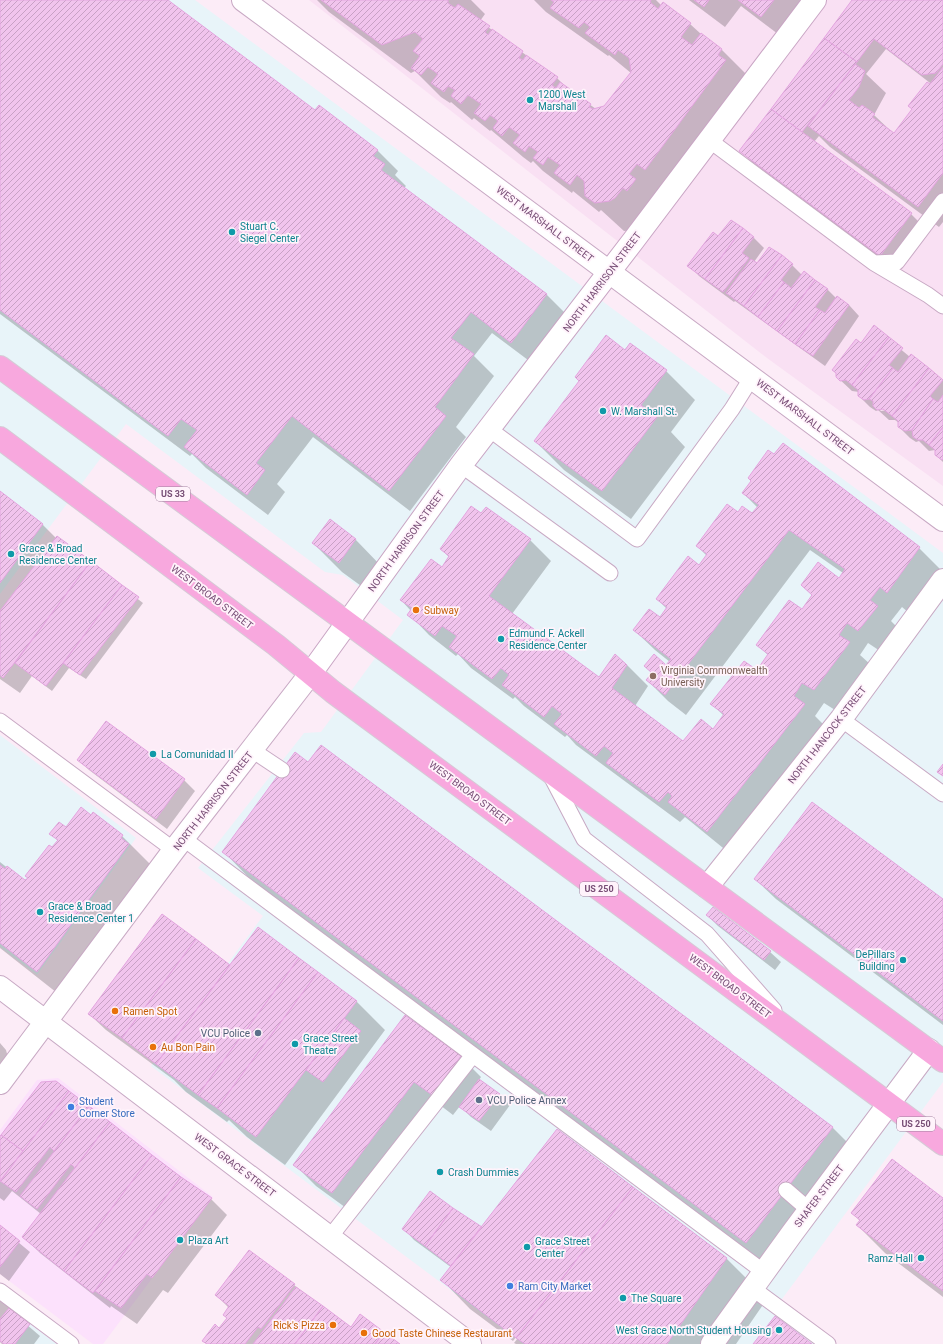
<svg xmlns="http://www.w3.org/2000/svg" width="943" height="1344" viewBox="0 0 943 1344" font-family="Roboto,sans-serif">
<defs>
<pattern id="building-hatch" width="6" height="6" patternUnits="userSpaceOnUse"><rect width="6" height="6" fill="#f1c4ed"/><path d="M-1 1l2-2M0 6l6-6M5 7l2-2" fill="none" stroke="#c8a1c5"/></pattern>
</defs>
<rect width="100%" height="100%" fill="#fcecf7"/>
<path fill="#f9e0f3" d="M309 0H943V486L767 358Z"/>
<path fill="#fce1fc" d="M58 1078 213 1197 103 1344H93L0 1274V1130L37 1080Z"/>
<path fill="#e8f4f9" d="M0 0H195L943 553V1082L779 1303 835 1344H523L151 1066 263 916 198 868 304 733 321 732 403 620 343 575 325 572 126 424 0 594Z
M0 735 136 838 37 975 0 947Z
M27 1322 57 1344H10Z"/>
<path fill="#0003" fill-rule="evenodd" d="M0 0H166L316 112 377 150 398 171 395 175 406 186 404 188 547 295 568 316 532 363 492 333 474 356 494 376 456 427 466 437 410 511 313 437 277 484 285 492 268 515 206 468 192 454 190 456 0 314Z
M317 0H471L485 14 480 21 557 78 568 89 596 109 604 107 631 73 609 55 608 56 546 12 534 0H656L662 6 663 4 690 24 701 34 722 50 750 78 639 230 624 231 601 210 599 212 573 191 572 193 543 171 533 161 531 163 523 157 491 130 490 131 474 118 472 120 451 102 450 103 441 97 415 71 411 73 329 12Z
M689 0H810L782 37 741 6 725 27Z
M853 0H943V222L939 227 830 147 819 136 814 142 911 214 922 225 891 266 752 162 741 151ZM886 49 934 86 894 134 874 115 886 93 866 74Z
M718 237 754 238 764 248 754 262 757 264 792 265 802 275 827 289 836 298 849 305 859 316 825 366 735 301 734 302 699 276 689 265Z
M874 327 910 357 911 355 943 380V462L936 455 935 450 929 451 919 441 916 442 910 438 899 427V423L895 420H889L878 410 876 411 870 407 859 396V392L852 391 837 377ZM888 408V410L881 411 879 409Z
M630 344 666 371 695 400 671 432 685 447 631 519 564 470 535 441Z
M0 493 43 525 56 538 57 537 143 603 86 679 69 668 52 691 32 676 20 693 0 679Z
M743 493 919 548 940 569 909 613 902 607 891 621 898 628 880 651 868 643 860 655 870 664 835 710 824 703 815 716 825 726 728 852 685 817 680 822 576 745 567 735 565 737 524 706 515 697 513 699 471 668 458 654 456 656 429 635 409 614 411 611 401 600 443 569 450 558 441 549 481 515 530 540 551 561 512 614 599 678 627 665 648 686 635 706 684 742 713 731 724 716 712 704 757 671 768 655 757 645 802 611 813 596 802 585 839 579 843 573 810 550 686 715 668 701 647 680 670 662 655 650 634 630 660 618 667 609 657 599 699 566 707 556 697 546 738 513 752 515 758 508Z
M330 521 356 540 384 569 368 591 342 572 313 543Z
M107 722 184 780 195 791 167 829 89 770 78 760Z
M321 747 833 1128 861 1156 775 1271 252 881 224 852 308 764Z
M94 813 122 836 151 865 66 1000 0 948V862L25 882 58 841 51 833 66 829Z
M755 879 943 901V1025L776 899Z
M707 915 770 952 781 962 775 970 718 926Z
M230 966 357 1002 385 1030 285 1165 247 1137 229 1120 227 1122 186 1092 174 1080 106 1030 89 1014Z
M406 1016 460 1056 481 1077 479 1080 499 1094 510 1105 491 1131 471 1117 460 1106 453 1115 436 1102 353 1213 316 1186 295 1165Z
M0 1043 6 1050 9 1061 0 1073Z
M55 1082 151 1155 211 1199 227 1215 168 1293 163 1290 137 1324 111 1306 110 1308 40 1253 24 1237 41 1214 12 1191 4 1201 0 1198V1138Z
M632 1187 727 1259 767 1299 736 1344H516L514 1343 632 1190H629L513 1341 470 1309 442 1280 452 1268 414 1240 404 1229H482Z
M943 1199V1297L885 1253 857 1225 860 1221 852 1213Z
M0 1227 30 1252 9 1281 0 1274Z
M294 1285 351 1329 398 1344H207L203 1340 219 1329 228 1318 229 1308 216 1295Z
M0 1294 14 1308 12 1312 40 1336 34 1344H2L0 1342Z"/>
<path fill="url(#building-hatch)" stroke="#e3a5df" d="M0 0H168L315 110 319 105 378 150 373 156 385 164 381 170 547 294 511 343 471 312 451 338 474 354 435 407 446 416 389 491 292 416 256 463 265 470 247 495 184 447 197 430 181 419 168 436 0 310Z
M321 0H448V3L455 8 458 4 490 26 485 32 488 35 492 29 523 51 519 58 523 60 526 55 558 77 552 85 556 88 560 82 591 104 589 107 593 109 604 106 631 72 629 58 618 50 615 55 585 33 590 27 584 22 579 28 550 8 554 2 551 0H651L650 2 658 9 663 2 691 23 681 37 692 45 701 33 722 49 718 55 726 60 645 170 637 164 629 174 636 179 627 191 623 188 615 198 610 201 595 203 585 196 584 181 577 175 570 185 554 173 560 165 548 157 543 165 533 158 538 152 529 146 525 152 513 143 520 135 509 127 502 136 493 128 498 121 490 115 485 121 474 113 481 104 468 95 461 104 451 96 455 90 448 86 444 92 431 83 438 74 428 67 421 75 411 68 420 56 413 51 423 39 415 32 382 45Z
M694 0H709L704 7Z
M738 0H774L761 17Z
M852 0H943V64L936 73 922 75 874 39 857 62 824 38Z
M824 38 857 62 802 132 771 109Z
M855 64 865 71 859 87 849 100 859 108 862 105 875 114 872 117 894 133 912 109 908 106 927 82 930 84 943 67V173L918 207 808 126Z
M771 109 912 213 880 256 739 151Z
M731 220 743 228 705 279 687 266 713 232 718 236Z
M743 228 754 237 742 253 749 258 723 292 705 279Z
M769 247 782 255 744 306 726 293 751 259 757 263Z
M782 255 793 264 781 280 784 282 758 317 744 306Z
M804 271 815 280 777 331 758 317 784 282 791 288Z
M815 280 828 289 815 307 820 310 795 344 777 331Z
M837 296 849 305 813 356 795 344 820 310 825 313Z
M874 325 889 337 852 385 846 380 840 381 836 377V373L832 370 856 339 861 343Z
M606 335 625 350 630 343 667 370 641 405 657 417 602 491 534 441 579 381 575 377Z
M889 337 903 348 889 365 893 368 869 399 864 400 858 396V390L852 385Z
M911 354 929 368 892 416 883 409 877 410 873 406V401L869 399 893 368 898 372Z
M929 368 943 380 930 396 933 399 912 430 905 431 898 427V421L892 416Z
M943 395V427L929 445 923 440H918L913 437 912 430 933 399 938 402Z
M943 427V459L942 460 935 455V450L929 445Z
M783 443 920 547 887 593 880 587 870 600 878 606 858 631 847 623 839 635 850 642 814 690 802 683 794 696 805 704 707 832 668 802 672 796 668 792 659 802 606 763 613 753 604 746 596 756 554 724 562 714 552 706 544 717 502 685 509 675 501 668 492 679 449 647 457 636 442 626 435 636 407 615 412 608 400 600 431 559 442 567 449 556 440 549 471 506 481 513 486 507 531 539 489 596 599 677 615 654 627 665 612 688 683 741 701 719 713 729 724 714 710 704 744 661 757 670 768 654 756 645 789 600 802 609 812 595 801 585 818 562 839 578 845 569 789 530 665 695 646 680 652 673 644 666 654 654 666 665 671 659 633 630 649 609 660 617 667 607 656 599 688 556 699 565 707 554 696 546 727 504 738 512 742 506 752 513 759 505 742 493 751 481 748 478 768 450 774 454Z
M0 491 43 524 0 583Z
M330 519 356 539 339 563 312 543Z
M57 536 91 561 3 678 0 675V611Z
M91 561 122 585 46 686 15 663Z
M122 585 139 597 80 675 63 663Z
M106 721 185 779 156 819 77 760Z
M321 745 833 1127 746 1243 222 852 295 752 308 762Z
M943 764V776L937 772Z
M812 802 943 899V1021L754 879Z
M81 807 91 815 93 812 123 835 121 838 129 844 37 972 0 943V865L5 869 7 866 25 880 28 878 25 876 49 845 52 847 58 840 49 834 59 822 66 827Z
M713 907 771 951 764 960 706 915Z
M162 914 196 939 122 1038 88 1014Z
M258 927 299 958 198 1095 156 1064Z
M196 939 230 965 156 1064 122 1038Z
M299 958 318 972 217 1108 198 1095Z
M318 972 357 1001 256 1137 217 1108Z
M405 1015 461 1056 432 1095 414 1082 332 1193 293 1165Z
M344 1018 361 1031 323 1082 306 1070Z
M479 1079 500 1094 479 1121 459 1107Z
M56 1081 69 1091 23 1151 1 1135 41 1082Z
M69 1091 89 1106 54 1151 50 1147 16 1192 0 1181Z
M89 1106 110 1122 75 1168 71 1164 37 1209 20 1196Z
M110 1122 152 1155 64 1271 22 1237Z
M557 1129 633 1187 516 1338 440 1280Z
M1 1135 23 1151 0 1182V1136Z
M152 1155 181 1177 93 1293 64 1271Z
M892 1159 943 1198V1291L856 1225 860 1220 851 1213Z
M181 1177 212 1198 152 1278 147 1274 121 1308 95 1291Z
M633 1187 727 1258 667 1344H525L516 1338Z
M430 1191 453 1208 425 1246 402 1229Z
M453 1208 482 1227 451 1266 425 1246Z
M0 1225 20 1241 0 1267Z
M249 1250 295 1284 261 1329 258 1327 245 1344H207L202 1341 215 1324 219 1328 227 1318 223 1315 229 1306 215 1295Z
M296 1287 323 1306 295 1344H253Z
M323 1306 351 1327 360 1314 384 1332 375 1344H295Z
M9 1308 30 1324 15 1344H4L0 1341V1319Z
M775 1316 812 1344H753Z
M384 1332 400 1344H375Z"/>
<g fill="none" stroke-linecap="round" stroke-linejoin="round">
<g stroke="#c8a9c4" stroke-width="17">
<path id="service" d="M709 140 874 263 897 262 943 201
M874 263 928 295 943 306
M489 429 637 539 732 409 752 377
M461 465 610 573
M841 719 943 794
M0 721 174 850
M252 750 282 770
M550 774 584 839 707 934 774 1010
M184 839 764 1272
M786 1190 809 1210
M330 1237 473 1055
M752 1288 828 1344
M0 1291 71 1344"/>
</g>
<g stroke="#c8a9c4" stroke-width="24">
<path id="minor" d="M707 887 841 719 943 580
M712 1344 793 1232 929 1050"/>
</g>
<g stroke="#c8a9c4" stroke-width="24">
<path id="tertiary" d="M243 0 943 520
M0 987 470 1344
M0 1083 174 850 311 673"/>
</g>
<g stroke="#c9a5c4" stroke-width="24">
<path id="secondary" d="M311 673 461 465 633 241 815 0"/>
</g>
<g stroke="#d6cad6" stroke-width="24">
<path id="primary" d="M0 367 943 1061
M0 438 276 645 333 692 943 1144"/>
</g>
<use href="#service" stroke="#fff" stroke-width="15"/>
<use href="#minor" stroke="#fff" stroke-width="22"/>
<use href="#tertiary" stroke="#fff" stroke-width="22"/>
<use href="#secondary" stroke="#fff" stroke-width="22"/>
<use href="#primary" stroke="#f8a8de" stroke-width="22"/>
</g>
<g fill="#0f9aa8" stroke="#fff3fb" stroke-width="1.5">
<circle cx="530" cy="100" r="4"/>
<circle cx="232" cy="232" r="4"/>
<circle cx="603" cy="411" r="4"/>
<circle cx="11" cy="554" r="4"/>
<circle cx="501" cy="639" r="4"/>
<circle cx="153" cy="754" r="4"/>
<circle cx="40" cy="912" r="4"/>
<circle cx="903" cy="960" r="4"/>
<circle cx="295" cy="1044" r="4"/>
<circle cx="440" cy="1172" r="4"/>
<circle cx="180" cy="1240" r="4"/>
<circle cx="527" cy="1247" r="4"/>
<circle cx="921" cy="1258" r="4"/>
<circle cx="623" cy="1298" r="4"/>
<circle cx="779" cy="1330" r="4"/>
</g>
<g fill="#e8710a" stroke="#fff3fb" stroke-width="1.5">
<circle cx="416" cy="610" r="4"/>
<circle cx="115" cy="1011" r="4"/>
<circle cx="153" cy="1047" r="4"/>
<circle cx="333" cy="1325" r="4"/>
<circle cx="364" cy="1333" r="4"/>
</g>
<circle fill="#8d6e63" stroke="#fff3fb" stroke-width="1.5" cx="653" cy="676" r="4"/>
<g fill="#5c6f8a" stroke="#fff3fb" stroke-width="1.5">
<circle cx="258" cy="1033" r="4"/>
<circle cx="479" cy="1100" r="4"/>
</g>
<g fill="#3f7fe0" stroke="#fff3fb" stroke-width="1.5">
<circle cx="71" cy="1107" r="4"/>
<circle cx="510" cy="1286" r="4"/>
</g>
<g text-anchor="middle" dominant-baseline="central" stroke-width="3.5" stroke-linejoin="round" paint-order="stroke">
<g fill="#fff3fb" stroke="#a0809e" stroke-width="1">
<rect x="156" y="487" width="34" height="14" rx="3"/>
<rect x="580" y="882" width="38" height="14" rx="3"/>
<rect x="897" y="1117" width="38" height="14" rx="3"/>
</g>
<g font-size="9" font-weight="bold" fill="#784e76">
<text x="173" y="494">US 33</text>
<text x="599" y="889">US 250</text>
<text x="916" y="1124">US 250</text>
</g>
<g font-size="10" fill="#0d838f" stroke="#fff3fb" text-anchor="start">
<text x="538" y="94">1200 West<tspan x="538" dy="12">Marshall</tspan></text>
<text x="240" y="226">Stuart C.<tspan x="240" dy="12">Siegel Center</tspan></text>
<text x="611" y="411">W. Marshall St.</text>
<text x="19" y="548">Grace &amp; Broad<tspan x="19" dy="12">Residence Center</tspan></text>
<text x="509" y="633">Edmund F. Ackell<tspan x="509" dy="12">Residence Center</tspan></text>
<text x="161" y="754">La Comunidad II</text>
<text x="48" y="906">Grace &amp; Broad<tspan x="48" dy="12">Residence Center 1</tspan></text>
<text x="895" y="954" text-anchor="end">DePillars<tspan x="895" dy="12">Building</tspan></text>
<text x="303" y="1038">Grace Street<tspan x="303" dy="12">Theater</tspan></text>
<text x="448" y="1172">Crash Dummies</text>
<text x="188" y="1240">Plaza Art</text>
<text x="535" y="1241">Grace Street<tspan x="535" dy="12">Center</tspan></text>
<text x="913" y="1258" text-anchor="end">Ramz Hall</text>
<text x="631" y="1298">The Square</text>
<text x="771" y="1330" text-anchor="end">West Grace North Student Housing</text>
</g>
<g font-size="10" fill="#784e76" stroke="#fff3fb">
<text transform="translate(545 224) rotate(37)">WEST MARSHALL STREET</text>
<text transform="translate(602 282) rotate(-53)">NORTH HARRISON STREET</text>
<text transform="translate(805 417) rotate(37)">WEST MARSHALL STREET</text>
<text transform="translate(406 541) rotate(-54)">NORTH HARRISON STREET</text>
<text transform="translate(212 597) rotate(37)">WEST BROAD STREET</text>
<text transform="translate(827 735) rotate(-52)">NORTH HANCOCK STREET</text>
<text transform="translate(470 793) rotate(37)">WEST BROAD STREET</text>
<text transform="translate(213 801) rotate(-52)">NORTH HARRISON STREET</text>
<text transform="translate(730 986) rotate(37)">WEST BROAD STREET</text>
<text transform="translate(235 1165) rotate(37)">WEST GRACE STREET</text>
<text transform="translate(819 1196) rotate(-53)">SHAFER STREET</text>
</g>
<g font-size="10" fill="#c56008" stroke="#fff3fb" text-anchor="start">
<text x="424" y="610">Subway</text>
<text x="123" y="1011">Ramen Spot</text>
<text x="161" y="1047">Au Bon Pain</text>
<text x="325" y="1325" text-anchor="end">Rick's Pizza</text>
<text x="372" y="1333">Good Taste Chinese Restaurant</text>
</g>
<g font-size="10" fill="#785e54" stroke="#fff3fb" text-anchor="start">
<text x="661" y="670">Virginia Commonwealth<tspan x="661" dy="12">University</tspan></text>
</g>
<g font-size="10" fill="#4e5e75" stroke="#fff3fb" text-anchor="end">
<text x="250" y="1033">VCU Police</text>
<text x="487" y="1100" text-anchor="start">VCU Police Annex</text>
</g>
<g font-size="10" fill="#366cbe" stroke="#fff3fb" text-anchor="start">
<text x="79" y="1101">Student<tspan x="79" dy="12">Corner Store</tspan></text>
<text x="518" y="1286">Ram City Market</text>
</g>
</g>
</svg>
